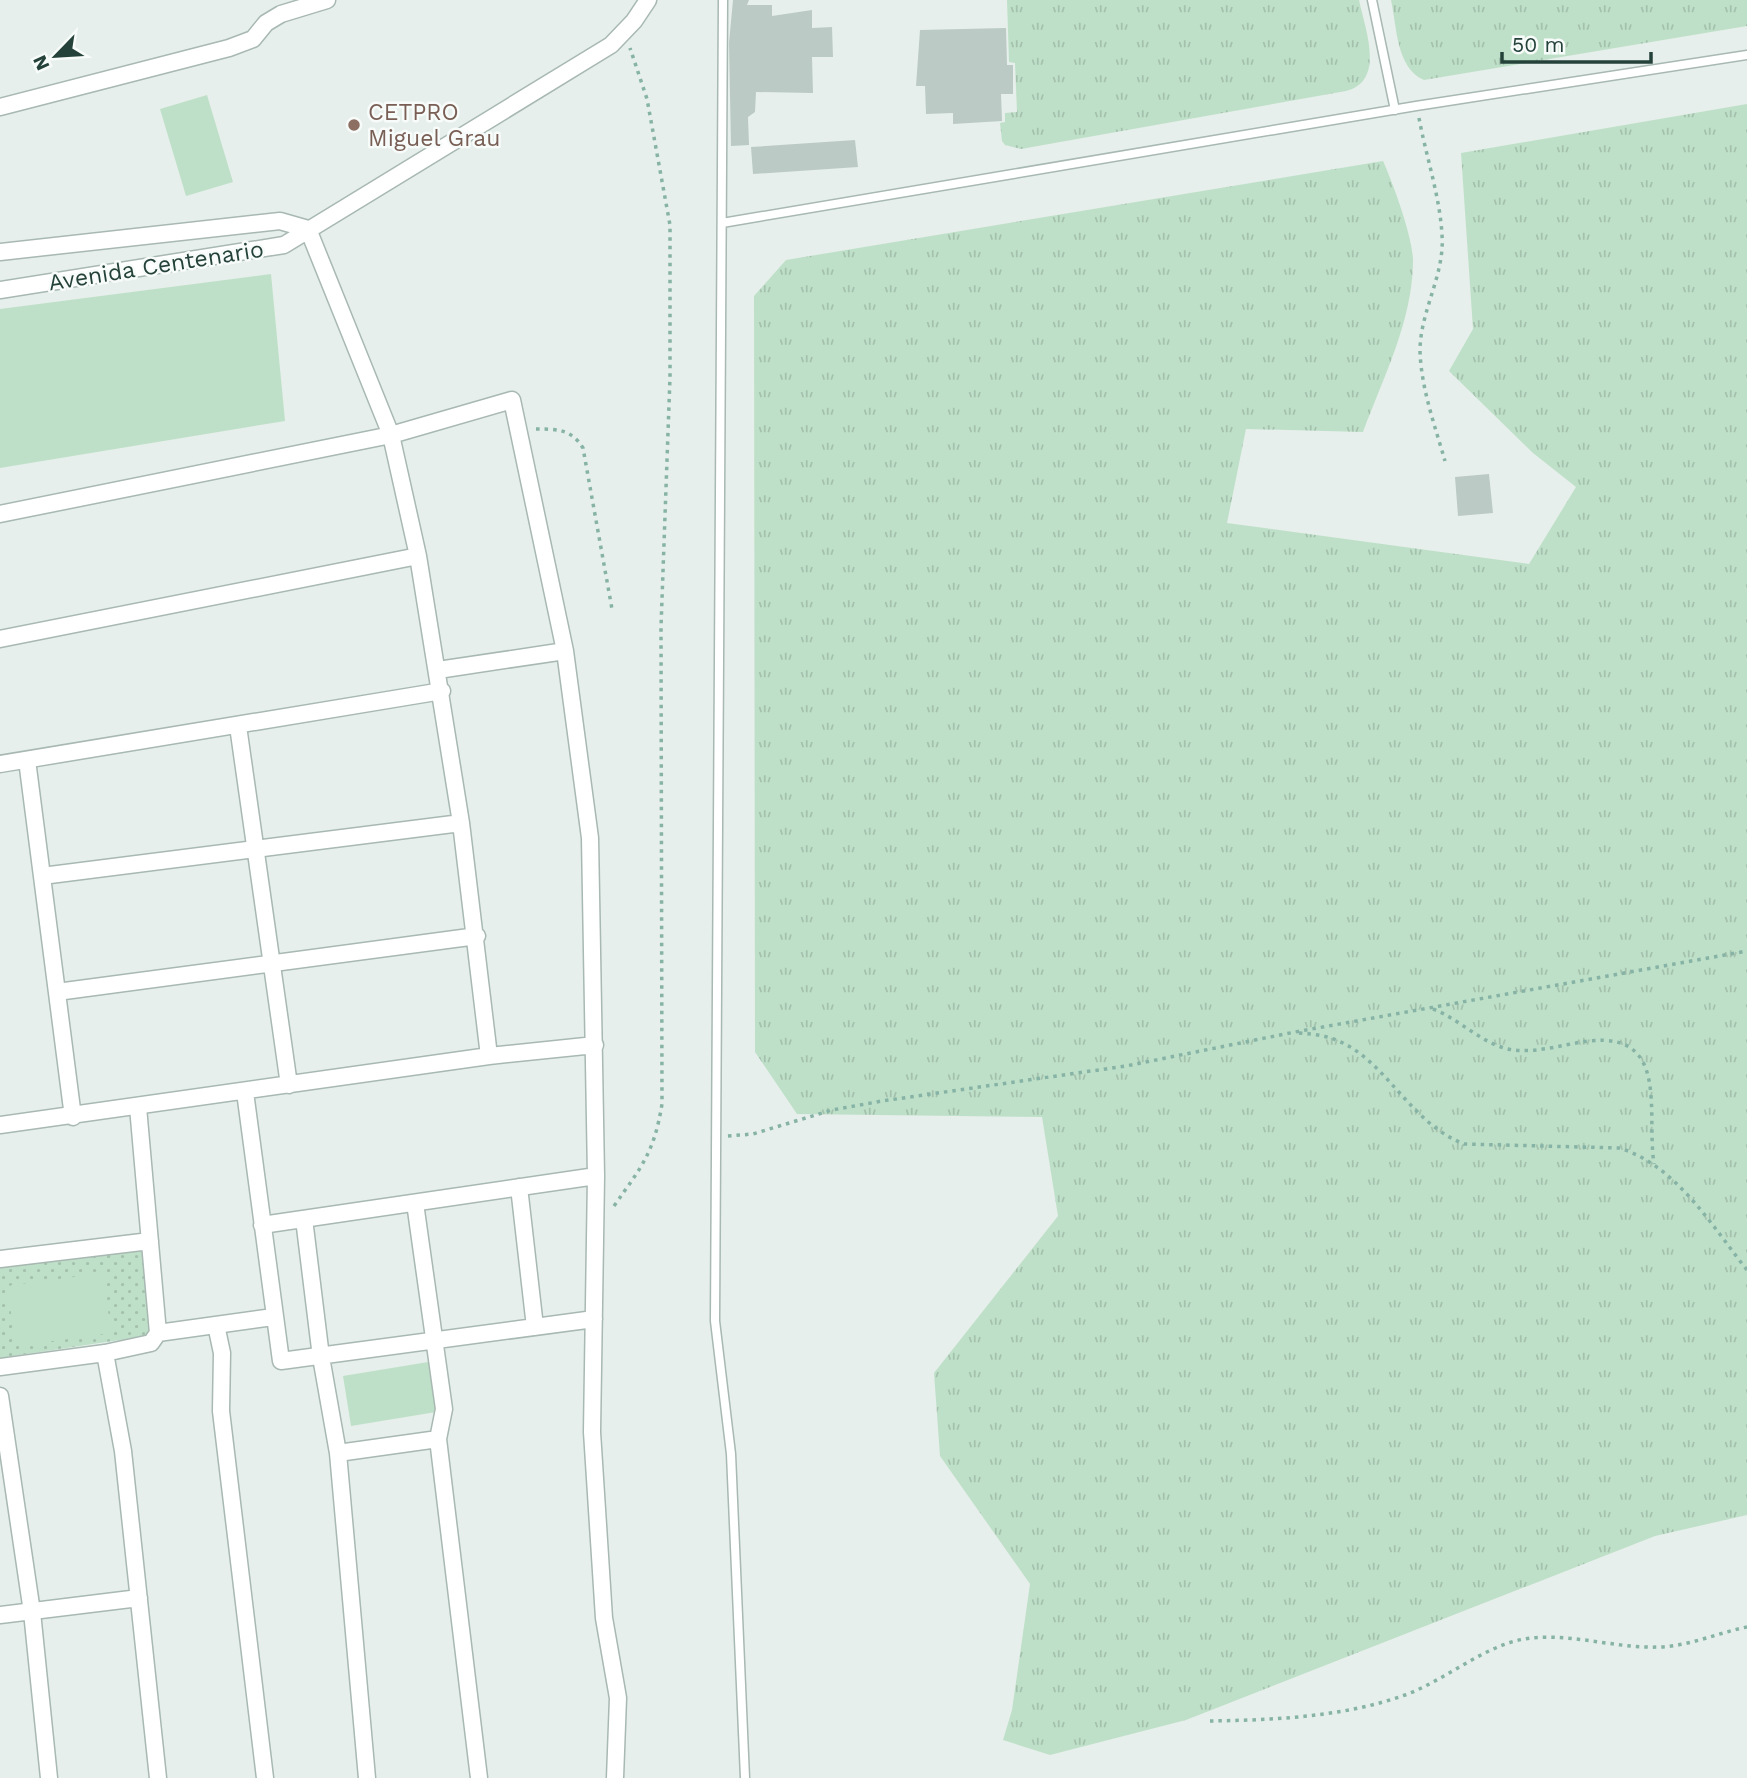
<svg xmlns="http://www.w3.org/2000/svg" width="1747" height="1778" viewBox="0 0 1747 1778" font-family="'Work Sans',sans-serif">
<defs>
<pattern id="grass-tufts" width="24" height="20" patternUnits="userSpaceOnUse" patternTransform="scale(1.75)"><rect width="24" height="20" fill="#bfe0c8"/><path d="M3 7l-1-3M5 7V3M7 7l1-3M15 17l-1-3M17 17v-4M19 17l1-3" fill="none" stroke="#a4c1ad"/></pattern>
<pattern id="park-dots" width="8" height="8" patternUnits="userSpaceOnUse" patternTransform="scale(1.75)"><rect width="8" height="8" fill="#bfe0c8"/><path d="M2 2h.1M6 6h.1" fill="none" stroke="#a4c1ad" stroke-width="1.8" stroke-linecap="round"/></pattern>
</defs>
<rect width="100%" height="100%" fill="#e6efeb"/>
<path fill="url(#grass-tufts)" d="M1007 0H1359C1365 29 1386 81 1346 91L1021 149 1005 145 1002 141 1000 123 1005 122V113L1017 112 1015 63 1009 62Z
M1391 0H1747V26L1424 80C1396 68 1397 27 1391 0Z
M1747 104V1515L1655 1536 1186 1720 1050 1755 1003 1740 1012 1710 1030 1584 940 1456 934 1373 1058 1216 1042 1117 797 1114 755 1052 754 296 786 260 1383 161C1393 183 1414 240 1413 263 1412 322 1383 378 1363 432L1246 429 1227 523 1529 564 1576 487 1533 453 1449 371 1473 329 1461 153Z"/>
<path fill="url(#park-dots)" d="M134 1245 143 1250 151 1331 146 1336 0 1358V1265Z"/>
<path fill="#bfe0c8" d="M207 95 233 182 186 196 160 109Z
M271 274 285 421 0 468V309Z
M103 1273 111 1333 16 1346 7 1286Z
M428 1362 436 1412 351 1426 343 1376Z"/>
<path fill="#bbcac4" d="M733 0H749L747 5H772V16L812 10V28L832 27 833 57H812L813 93 756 92 755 112 748 117 749 145 731 146 729 43Z
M1006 28 1007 65H1013V94H1001L1002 121 953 124V113L926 114 925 86H916L920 30Z
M855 140 858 167 753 174 751 147Z
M1489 474 1493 513 1458 516 1455 477Z"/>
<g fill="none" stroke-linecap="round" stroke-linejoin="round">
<g stroke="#a8b8b2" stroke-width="11">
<path id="service" d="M723 0 715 1321 731 1454 745 1778
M1372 0 1395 110
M722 223 1416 106 1747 55"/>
</g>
<g stroke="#a8b8b2" stroke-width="19">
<path id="minor" d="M0 107 229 48 253 39 266 23 281 14 327 0
M308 229 391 435 418 556 461 823 489 1056
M0 252 280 221 308 229
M0 290 284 245 611 45 634 21 648 0
M0 514 391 435 512 400 565 651 590 838 596 1176 592 1432 604 1618 618 1698 615 1778
M0 639 418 556
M438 670 565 651
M238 726 289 1085
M27 760 73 1117
M0 764 442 691
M42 876 461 823
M57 992 477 936
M245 1092 281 1361 594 1319
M0 1125 489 1056 595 1045
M519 1187 535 1327
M415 1203 444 1409 438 1439 479 1778
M304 1219 321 1357 338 1453 367 1778
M262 1225 596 1176
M0 1259 150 1241
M216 1325 222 1353 221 1411 265 1778
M158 1333 273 1317
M105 1353 123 1451 158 1778
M0 1367 105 1353 151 1343 158 1333 138 1107
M0 1396 32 1612 49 1778
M338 1453 438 1439
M0 1615 139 1598"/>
</g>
<path stroke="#86b3a5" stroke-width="3.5" stroke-dasharray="3.5 5" stroke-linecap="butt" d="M1419 118C1426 156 1440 197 1442 235 1445 275 1420 311 1420 351 1421 388 1435 426 1445 461
M536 429C558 429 571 429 583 448L612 609
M1433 1009C1460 1019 1485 1047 1514 1050 1539 1053 1564 1044 1589 1041 1670 1032 1646 1112 1654 1164
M1299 1033C1311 1034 1324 1035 1336 1040 1386 1059 1408 1122 1464 1144L1619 1148C1676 1165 1712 1226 1747 1270
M728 1136 753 1134 832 1110 882 1101 1126 1066 1295 1032 1747 951
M614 1206C642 1166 654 1153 662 1104L661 627 670 377V225L647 99 630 48
M1210 1721C1274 1720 1344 1717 1405 1695 1443 1681 1476 1652 1515 1641 1561 1629 1612 1649 1659 1647 1690 1646 1717 1633 1747 1627"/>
<use href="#service" stroke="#fff" stroke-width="8"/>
<use href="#minor" stroke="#fff" stroke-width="16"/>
</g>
<circle fill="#8d6e63" stroke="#f7fbf9" stroke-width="2.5" cx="354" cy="125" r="7"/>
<g text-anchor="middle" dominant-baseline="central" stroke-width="5" stroke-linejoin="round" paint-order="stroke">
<g font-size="23" fill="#785e54" stroke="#f7fbf9" text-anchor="start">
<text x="368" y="112">CETPRO<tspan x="368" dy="26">Miguel Grau</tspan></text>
</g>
<g font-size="23" fill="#24423a" stroke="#f7fbf9">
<text transform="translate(156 266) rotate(-9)">Avenida Centenario</text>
</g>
</g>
<g transform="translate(56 56) rotate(245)" stroke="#f7fbf9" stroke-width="5" paint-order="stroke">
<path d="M0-5L12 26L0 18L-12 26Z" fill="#24423a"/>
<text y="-10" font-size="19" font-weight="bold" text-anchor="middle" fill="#24423a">N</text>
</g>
<path d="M1502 52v10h149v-10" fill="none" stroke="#24423a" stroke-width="3.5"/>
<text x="1512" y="52" font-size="21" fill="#24423a" stroke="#f7fbf9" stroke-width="5" paint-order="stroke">50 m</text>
</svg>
